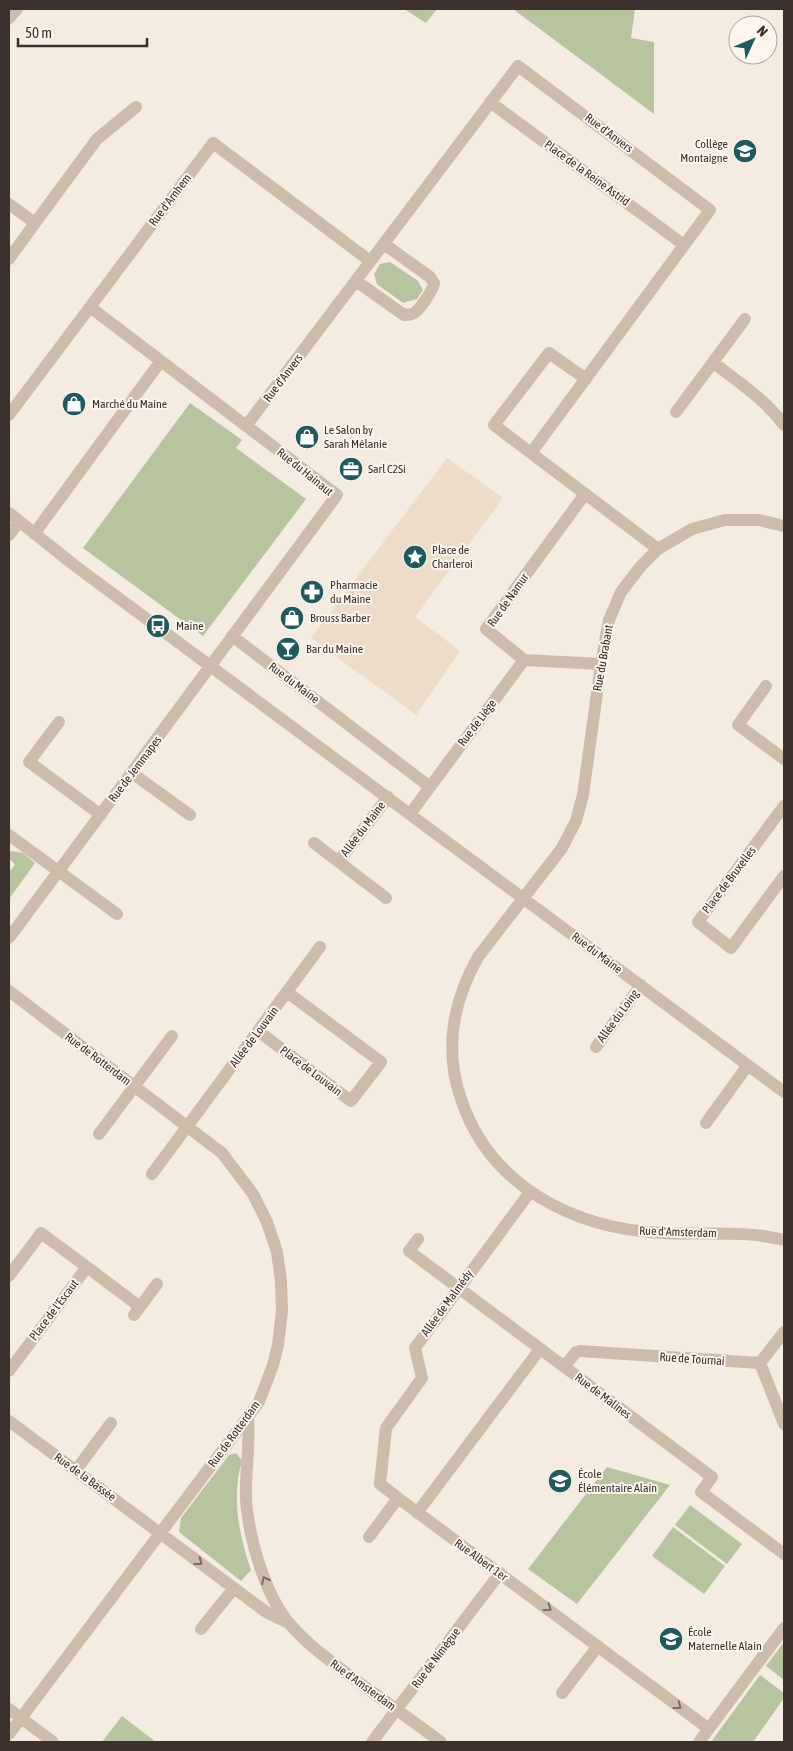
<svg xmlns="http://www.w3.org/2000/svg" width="793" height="1751" viewBox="0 0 793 1751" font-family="'Asap Condensed',sans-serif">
<rect width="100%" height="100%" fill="#f4ebe1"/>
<path fill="#b8c4a0" d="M404 9H437L426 23Z
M513 9H635L631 38 654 42V114Z
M390 262 418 281 423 290 417 299 403 303 377 284 374 274 380 264Z
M190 403 242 440 236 448 306 499 203 636 83 548Z
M12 851 23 853 35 863 9 899V873L15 864 9 859V853Z
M236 1453 242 1461C231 1497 239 1535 251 1570L241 1581 179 1532 181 1518 229 1455Z
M607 1467 670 1485 577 1604 528 1569Z
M690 1505 742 1544 727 1564 675 1525Z
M673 1527 725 1566 704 1594 652 1556Z
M784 1642V1680L766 1666Z
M760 1675 784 1693V1698L753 1742H711Z
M122 1716 156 1742H102Z"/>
<path fill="#ecdcc8" d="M447 458 503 498 415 617 460 651 416 715 311 638Z"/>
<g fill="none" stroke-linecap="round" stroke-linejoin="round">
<path stroke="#cdbbac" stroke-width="12" d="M9 18 17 9
M490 102 684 245
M9 204 35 223 9 259
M35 223 97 139 136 107
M356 281 404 315C407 315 409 315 412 314 419 312 433 290 434 283L430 277 384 244
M714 363C738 382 766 400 784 425
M676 412 745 319
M9 415 213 143 370 261
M246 426 518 66 710 210 531 453 658 549
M531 453 494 425 549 353 586 379
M585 494 486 629 524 660 601 664
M9 513 74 565 784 1092
M784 526 759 520H725L692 529 658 549 641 566 621 592 609 620 601 664 583 795 576 821 562 848 478 957C453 1001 444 1050 461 1099 490 1187 575 1229 663 1233 704 1235 744 1230 784 1240
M34 534 160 362
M9 535 19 522
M232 636 430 787 410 814
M766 686 738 725 784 759
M59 722 29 762 101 815
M132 773 190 815
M430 787 524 660
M784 806 698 922 731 948 784 876
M9 835 117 914
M314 843 386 898
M339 861 388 797
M9 938 337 495 90 307
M9 991 222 1153 253 1194 267 1222 277 1252 281 1281 282 1311 278 1345 273 1365 259 1402 9 1734
M258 1031 351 1101 381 1062 287 992
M596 1047 641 985
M706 1123 748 1065
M99 1134 172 1036
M152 1174 320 947
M418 1239 409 1251 712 1477 701 1492 784 1554
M87 1267 140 1307
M9 1276 41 1233 87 1267 9 1371
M134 1315 157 1284
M760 1363 784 1332
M564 1367 576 1352 580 1351 760 1363 784 1424
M248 1418C251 1451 242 1485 248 1517 253 1550 267 1597 289 1623 309 1647 336 1665 361 1684 388 1703 415 1723 441 1742
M9 1421 266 1612 289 1623
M76 1470 111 1423
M398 1498 709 1729
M417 1513 540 1349
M369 1537 398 1498 380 1484 386 1428 422 1378 415 1348 530 1192
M201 1629 234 1588
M562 1693 598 1646
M9 1709 53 1742
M372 1742 500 1573
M699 1742 784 1628"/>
</g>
<defs><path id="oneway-chevron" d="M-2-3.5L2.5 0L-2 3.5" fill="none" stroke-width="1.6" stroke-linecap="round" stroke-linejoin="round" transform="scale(1.25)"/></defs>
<g stroke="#7d6f65">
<use href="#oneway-chevron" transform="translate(199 1562) rotate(37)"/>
<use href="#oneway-chevron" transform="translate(265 1580) rotate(-117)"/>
<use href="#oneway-chevron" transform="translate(548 1608) rotate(36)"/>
<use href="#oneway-chevron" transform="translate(678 1706) rotate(37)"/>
</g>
<defs>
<g id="school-disc" transform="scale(1.25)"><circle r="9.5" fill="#1f5a5e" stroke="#fbf5ee"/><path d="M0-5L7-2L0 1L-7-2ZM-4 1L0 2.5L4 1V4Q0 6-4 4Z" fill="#fff"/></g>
<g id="shop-disc" transform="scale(1.25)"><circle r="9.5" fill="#1f5a5e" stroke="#fbf5ee"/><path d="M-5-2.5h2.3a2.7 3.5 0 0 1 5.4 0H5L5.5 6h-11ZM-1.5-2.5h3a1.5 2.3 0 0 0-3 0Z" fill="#fff"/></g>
<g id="office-disc" transform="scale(1.25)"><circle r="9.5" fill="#1f5a5e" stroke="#fbf5ee"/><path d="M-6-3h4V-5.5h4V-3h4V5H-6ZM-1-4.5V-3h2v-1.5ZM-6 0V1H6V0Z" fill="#fff"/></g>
<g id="sight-disc" transform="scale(1.25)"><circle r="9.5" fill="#1f5a5e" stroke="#fbf5ee"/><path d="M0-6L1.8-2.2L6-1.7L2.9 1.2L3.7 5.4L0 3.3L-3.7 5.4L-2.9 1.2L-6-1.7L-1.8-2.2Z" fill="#fff"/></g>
<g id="pharmacy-disc" transform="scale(1.25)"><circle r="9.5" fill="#1f5a5e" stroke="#fbf5ee"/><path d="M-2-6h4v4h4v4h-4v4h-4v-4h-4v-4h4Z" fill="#fff"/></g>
<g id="bus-disc" transform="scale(1.25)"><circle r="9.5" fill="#1f5a5e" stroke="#fbf5ee"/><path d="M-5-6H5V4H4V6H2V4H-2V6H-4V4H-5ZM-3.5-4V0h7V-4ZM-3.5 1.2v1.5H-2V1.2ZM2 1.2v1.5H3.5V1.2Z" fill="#fff"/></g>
<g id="bar-disc" transform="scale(1.25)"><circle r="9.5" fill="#1f5a5e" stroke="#fbf5ee"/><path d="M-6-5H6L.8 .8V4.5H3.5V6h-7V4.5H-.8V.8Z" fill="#fff"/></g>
</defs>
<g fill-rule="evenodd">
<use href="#school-disc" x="745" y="151"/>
<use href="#shop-disc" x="74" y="404"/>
<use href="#shop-disc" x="307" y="437"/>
<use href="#office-disc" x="351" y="469"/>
<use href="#sight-disc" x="415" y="557"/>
<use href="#pharmacy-disc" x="312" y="592"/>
<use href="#shop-disc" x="292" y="618"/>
<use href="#bus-disc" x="158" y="626"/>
<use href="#bar-disc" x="288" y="649"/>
<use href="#school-disc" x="560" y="1481"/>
<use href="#school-disc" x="671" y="1639"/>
</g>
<g text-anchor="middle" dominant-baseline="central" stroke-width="4" stroke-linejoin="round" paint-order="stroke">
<g font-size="12" fill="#3b302b" stroke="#fbf5ee">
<text transform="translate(609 133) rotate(37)">Rue d'Anvers</text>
<text transform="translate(587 173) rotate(36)">Place de la Reine Astrid</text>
<text transform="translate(170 200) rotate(-53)">Rue d'Arnhem</text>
<text transform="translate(283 378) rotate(-53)">Rue d'Anvers</text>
<text transform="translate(305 472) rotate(39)">Rue du Hainaut</text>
<text transform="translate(508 600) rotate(-55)">Rue de Namur</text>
<text transform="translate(603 658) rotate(-80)">Rue du Brabant</text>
<text transform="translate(294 683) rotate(37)">Rue du Maine</text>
<text transform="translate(477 723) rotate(-53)">Rue de Liège</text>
<text transform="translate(135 769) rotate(-53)">Rue de Jemmapes</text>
<text transform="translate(363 829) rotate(-53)">Allée du Maine</text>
<text transform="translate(729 880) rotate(-53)">Place de Bruxelles</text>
<text transform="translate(597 953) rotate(37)">Rue du Maine</text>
<text transform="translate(618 1016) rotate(-54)">Allée du Loing</text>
<text transform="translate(254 1037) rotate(-53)">Allée de Louvain</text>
<text transform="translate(98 1059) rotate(37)">Rue de Rotterdam</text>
<text transform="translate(311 1071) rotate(37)">Place de Louvain</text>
<text transform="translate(678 1232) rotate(2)">Rue d'Amsterdam</text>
<text transform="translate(447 1303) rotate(-54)">Allée de Malmédy</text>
<text transform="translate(54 1310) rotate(-53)">Place de l'Escaut</text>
<text transform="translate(692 1359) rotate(4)">Rue de Tournai</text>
<text transform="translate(603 1396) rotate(37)">Rue de Malines</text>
<text transform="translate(234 1434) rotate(-54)">Rue de Rotterdam</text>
<text transform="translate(85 1477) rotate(36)">Rue de la Bassée</text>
<text transform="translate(481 1560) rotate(36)">Rue Albert 1er</text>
<text transform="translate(436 1658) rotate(-53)">Rue de Nimègue</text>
<text transform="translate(363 1685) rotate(36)">Rue d'Amsterdam</text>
</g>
<g font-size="12" fill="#3b302b" stroke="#fbf5ee" text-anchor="start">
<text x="728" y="144" text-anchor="end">Collège<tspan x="728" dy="14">Montaigne</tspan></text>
<text x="92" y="404">Marché du Maine</text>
<text x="324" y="430">Le Salon by<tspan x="324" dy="14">Sarah Mélanie</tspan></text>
<text x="368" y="469">Sarl C2Si</text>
<text x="432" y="550">Place de<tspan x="432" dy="14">Charleroi</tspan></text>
<text x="330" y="585">Pharmacie<tspan x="330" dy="14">du Maine</tspan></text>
<text x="310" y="618">Brouss Barber</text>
<text x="176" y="626">Maine</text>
<text x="306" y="649">Bar du Maine</text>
<text x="578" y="1474">École<tspan x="578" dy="14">Élémentaire Alain</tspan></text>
<text x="688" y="1632">École<tspan x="688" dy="14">Maternelle Alain</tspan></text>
</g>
</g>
<rect width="793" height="1751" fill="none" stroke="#3b302b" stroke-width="20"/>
<g transform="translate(753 40) rotate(46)"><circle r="24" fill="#fbf5ee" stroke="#aea6a0"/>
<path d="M0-4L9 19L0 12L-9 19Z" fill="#1f5a5e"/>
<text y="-8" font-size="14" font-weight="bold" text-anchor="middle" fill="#3b302b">N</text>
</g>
<path d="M18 38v8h129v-8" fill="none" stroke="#3b302b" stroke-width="2.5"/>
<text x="25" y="38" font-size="15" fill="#3b302b" stroke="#fbf5ee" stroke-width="4" paint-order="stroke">50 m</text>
</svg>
